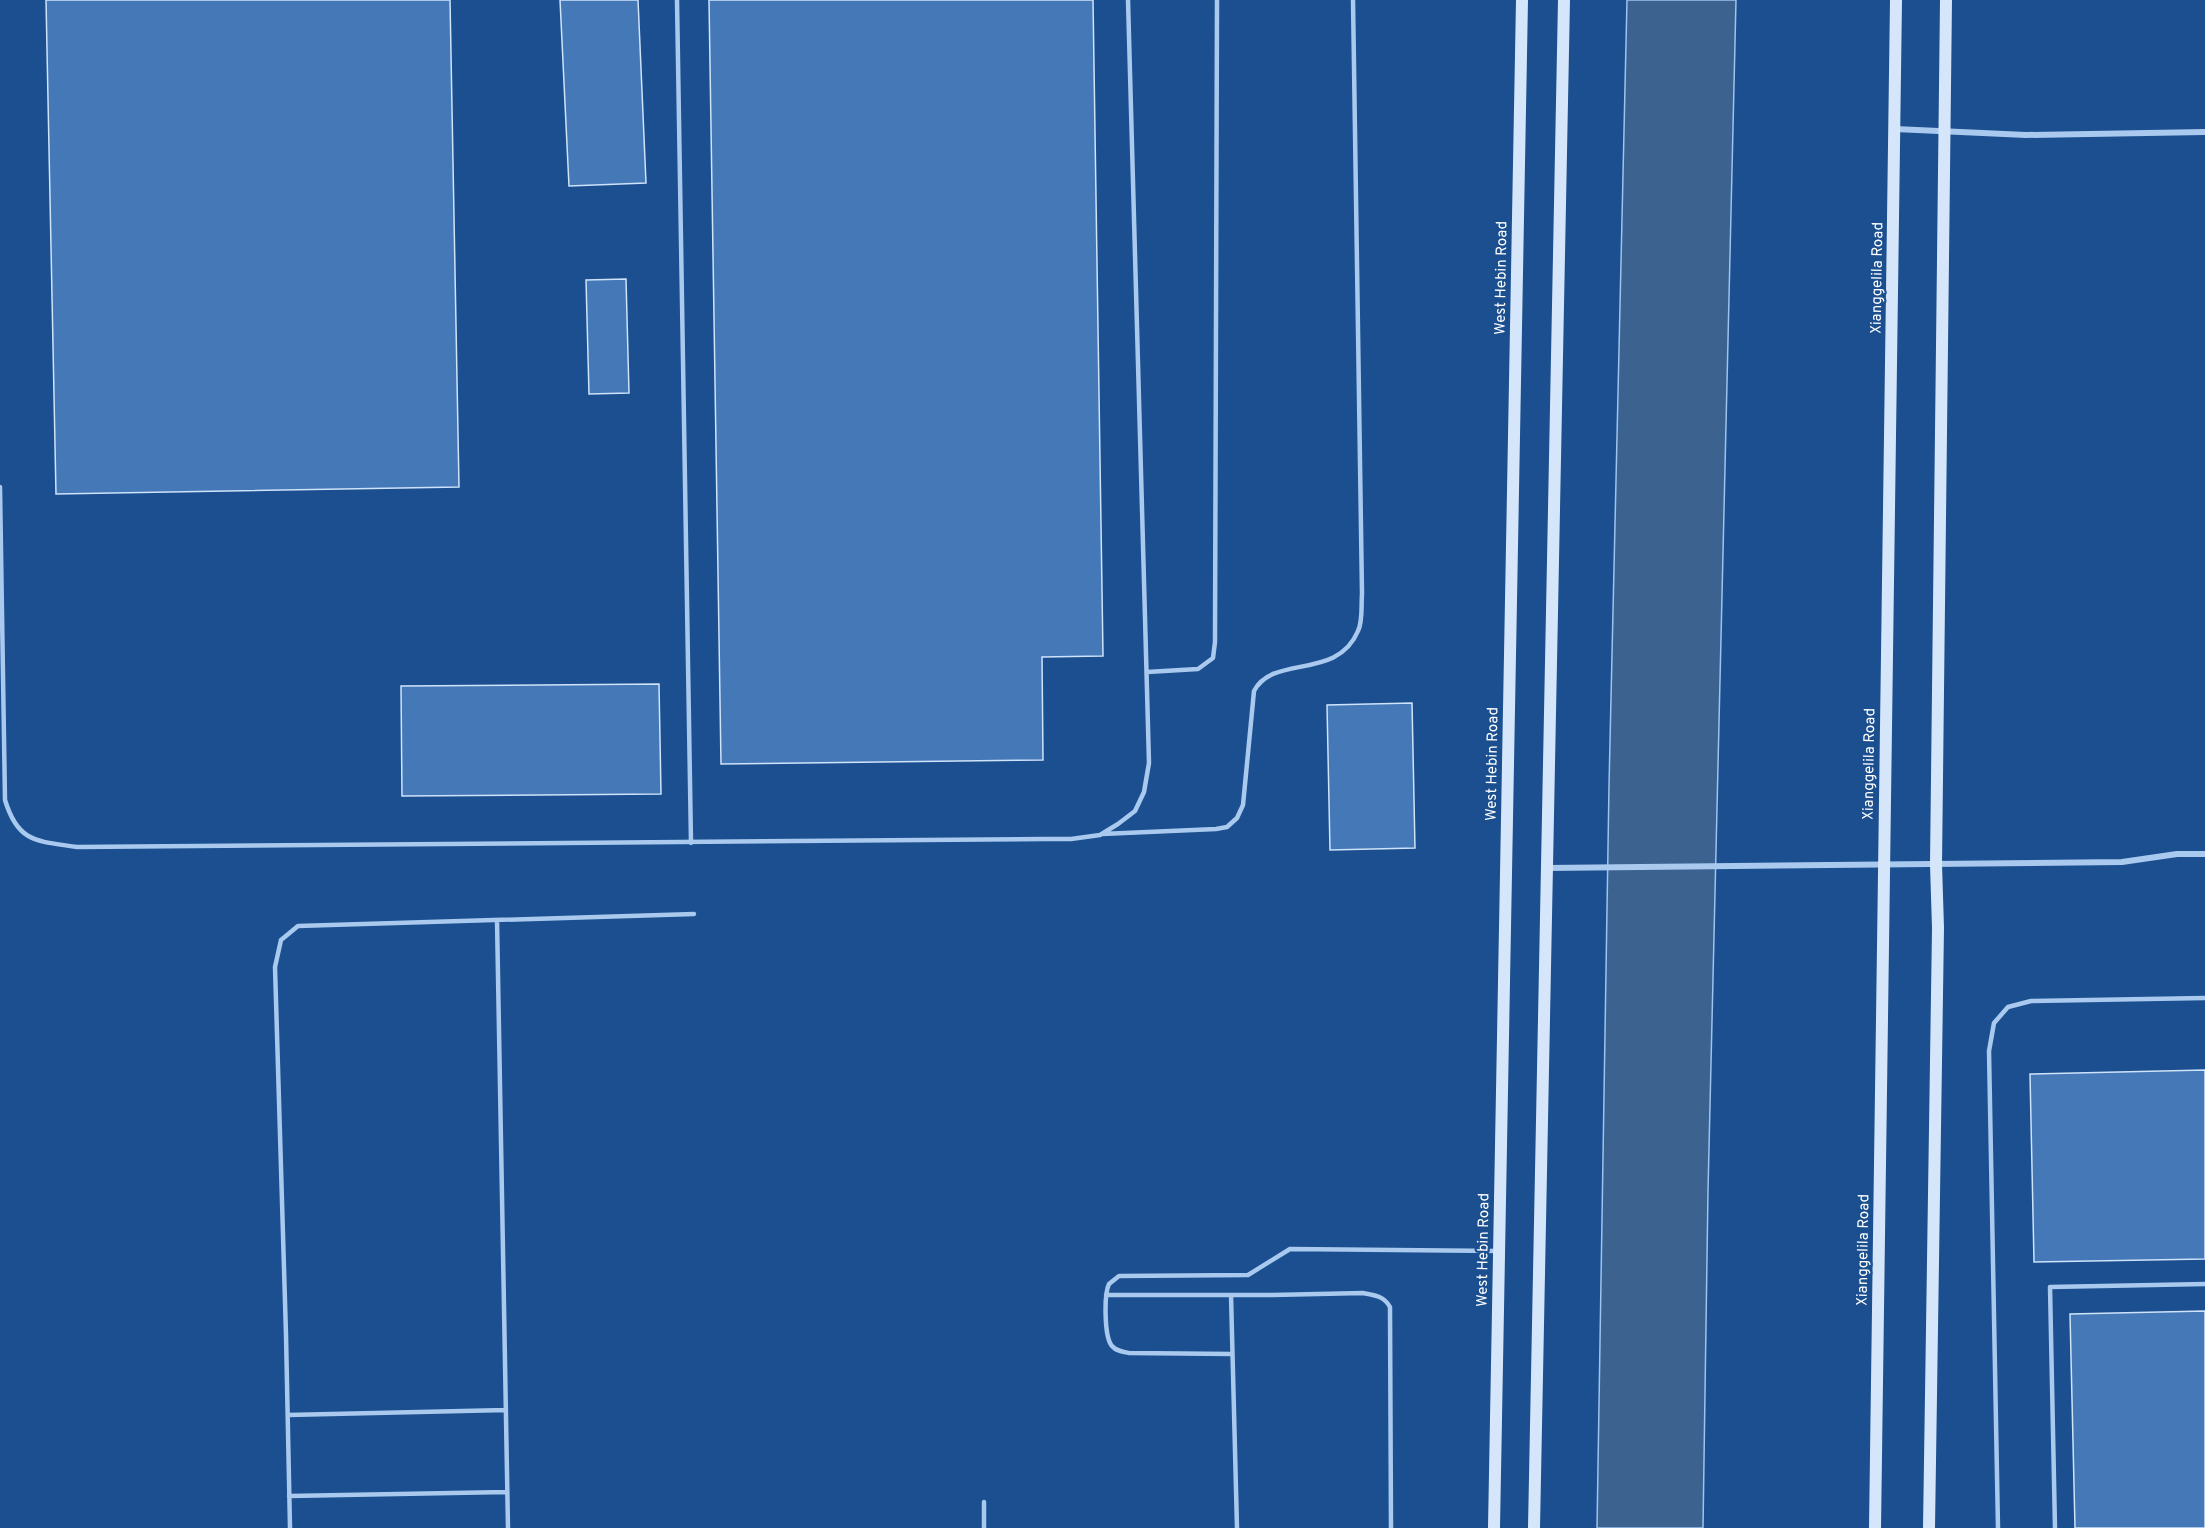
<svg xmlns="http://www.w3.org/2000/svg" width="2205" height="1528" viewBox="0 0 2205 1528" font-family="Overpass,sans-serif">
<rect width="100%" height="100%" fill="#1b4f8f"/>
<path fill="#3c6290" stroke="#9cc4f0" stroke-width="1.5" d="M1627 0H1736L1708 1191 1703 1528H1597L1609 786Z"/>
<path fill="#4478b7" stroke="#cfe3fa" stroke-width="1.5" d="M46 0H450L459 487 56 494Z
M560 0H638L646 183 569 186Z
M709 0H1093L1103 656 1042 657 1043 760 721 764Z
M626 279 629 393 589 394 586 280Z
M659 684 661 794 402 796 401 686Z
M1412 703 1415 848 1330 850 1327 705Z
M2205 1070V1259L2034 1262 2030 1074Z
M2205 1311V1528H2075L2070 1314Z"/>
<g fill="none" stroke-linecap="round" stroke-linejoin="round">
<path stroke="#a9c9ee" stroke-width="4.5" d="M677 0 691 843
M0 487 5 800C18 843 37 841 77 847L1045 839H1071L1100 835 1118 824 1135 811 1144 792 1149 763 1128 0
M1147 672 1198 669 1213 658 1215 642 1217 0
M1102 834 1216 829 1227 827 1237 818 1243 805 1254 691C1273 654 1337 681 1358 631 1363 621 1361 605 1362 594L1353 0
M497 920 508 1528
M1106 1295H1273L1363 1293C1374 1295 1384 1296 1390 1307L1391 1528
M1231 1295 1237 1528
M1232 1354 1129 1353C1123 1352 1116 1351 1112 1346 1104 1337 1104 1294 1109 1284L1119 1276 1248 1275 1290 1249 1499 1251
M288 1415 506 1410
M289 1496 507 1492
M984 1502V1528
M290 1528 286 1335 275 967 281 940 298 926 694 914
M1998 1528 1989 1051 1994 1023 2008 1007 2031 1001 2205 998
M2055 1528 2050 1287 2205 1284"/>
<path stroke="#a9c9ee" stroke-width="6" d="M1895 129 2026 135 2205 132
M1547 868 2122 862 2177 854H2205"/>
<path stroke="#d6e6fa" stroke-width="12" d="M1494 1528 1522 0
M1534 1528 1564 0
M1875 1528 1896 0
M1929 1528 1938 928 1936 864 1946 0"/>
</g>
<g text-anchor="middle" dominant-baseline="central" stroke-width="4.5" stroke-linejoin="round" paint-order="stroke">
<g font-size="15" fill="#fff" stroke="#1b4f8f">
<text transform="translate(1502 278) rotate(-89)">West Hebin Road</text>
<text transform="translate(1878 278) rotate(-89)">Xianggelila Road</text>
<text transform="translate(1493 764) rotate(-89)">West Hebin Road</text>
<text transform="translate(1870 764) rotate(-89)">Xianggelila Road</text>
<text transform="translate(1484 1250) rotate(-89)">West Hebin Road</text>
<text transform="translate(1864 1250) rotate(-89)">Xianggelila Road</text>
</g>
</g>
</svg>
